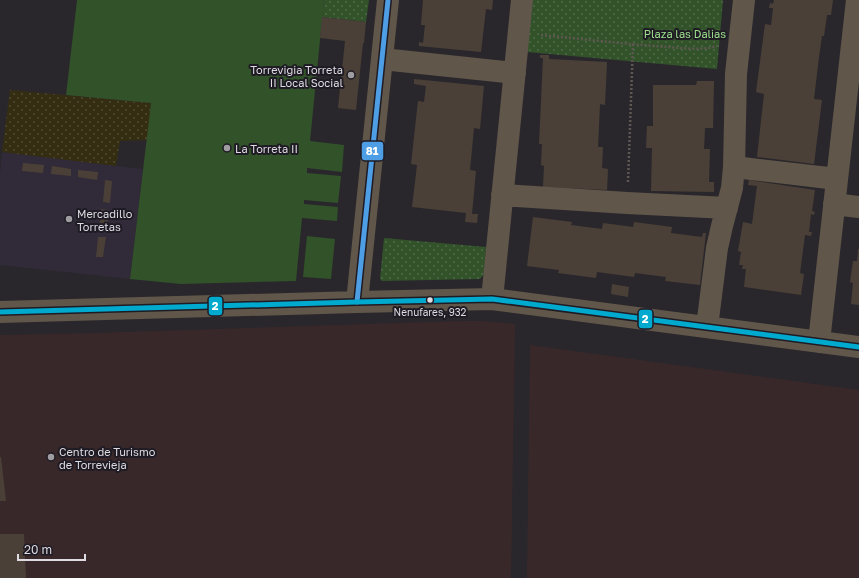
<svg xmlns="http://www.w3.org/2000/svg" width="859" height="578" viewBox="0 0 859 578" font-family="'Golos Text',sans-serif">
<defs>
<pattern id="grass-dots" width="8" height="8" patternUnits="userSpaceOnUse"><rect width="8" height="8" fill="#32522a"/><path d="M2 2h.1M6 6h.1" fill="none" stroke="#4f6a49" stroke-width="1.8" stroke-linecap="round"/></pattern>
<pattern id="sand-dots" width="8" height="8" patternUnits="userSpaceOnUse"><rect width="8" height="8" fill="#342d11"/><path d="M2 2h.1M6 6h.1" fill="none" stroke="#514b33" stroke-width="1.8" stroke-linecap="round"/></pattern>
</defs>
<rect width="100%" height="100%" fill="#29272c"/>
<path fill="#312a38" d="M2 152 143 169 130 279 0 265V173Z"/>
<path fill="#39282a" d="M459 321H485L515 324 511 578H0V335L96 333Z
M530 345 859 390V578H527Z"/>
<path fill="url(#grass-dots)" d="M324 0H369L366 22 322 17Z
M530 0H723L717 69 527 52Z
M384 238 486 247 484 274 480 279 382 281 380 279Z"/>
<path fill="url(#sand-dots)" d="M10 90 151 103 147 140 120 141 116 166 2 152Z"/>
<path fill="#32522a" d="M77 0H324L310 141 344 145 342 172 307 168V173L341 176 338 203 304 200V204L338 207 337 221 302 218 296 281 181 284 130 279 151 103 66 95Z
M307 236 335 239 331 279 303 277Z"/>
<path fill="#4b4037" d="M423 0H493L492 10 486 9 481 52 419 46V42L423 43 425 25H421Z
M774 0H833L831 15H827L824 36H822L819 57 814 99 822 100 814 164 757 157 764 94 756 92 765 24 771 25 773 8H769L770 3 773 4Z
M322 17 366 22 364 43H363L356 110 338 108 345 41 320 38Z
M540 55H549V59L607 62 605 105 600 104 598 147H603L602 168 608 169 607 190 543 187 544 166 541 165 542 144H539L543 58H540Z
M414 79 484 86 480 129 474 128 470 170 476 171 472 214H478L477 223 465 222 466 213 412 207 417 165 411 164 418 101 424 102 426 86 414 84Z
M697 81H714L713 128H705L704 149H710L709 182H714V192L651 191 652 148H646L647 126H653V85H696Z
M23 163 44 165 43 173 22 171Z
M52 166 71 169V176L51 174Z
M78 170 98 172 97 180 78 177Z
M105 180 112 181 110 203 103 202Z
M749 180 815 190 812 211 815 212 814 215 811 214 809 232H812L811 236 805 235 800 273 804 274 801 295 744 287 746 269H742L743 265H739L741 252 738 251 743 222 752 224 757 186 748 185Z
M101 209 109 210 107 230 99 229Z
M533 217 572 222 571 225 602 229 603 223 633 227 634 222 672 227 671 233 702 237 703 233H706L700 285 665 281 666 277 635 273 634 277 597 272 596 278 558 273 559 270 527 266Z
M98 237H106L103 257H96Z
M858 249H859V305L851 304 853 283 850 282 853 261H857Z
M612 284 629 287 628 297 611 294Z
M0 457H1L6 501H0Z
M0 534H24L26 578H0Z"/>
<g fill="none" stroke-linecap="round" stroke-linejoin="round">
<path stroke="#5f5852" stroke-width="2.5" stroke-dasharray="2 2" stroke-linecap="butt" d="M541 35C583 39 625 44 667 47 683 48 701 51 717 46
M628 182 633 44"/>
<path stroke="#60564a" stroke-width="22" d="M382 59 515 73
M734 167 837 179
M502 195 627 203 727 208
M834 204 859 207
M492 299 522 0
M357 302 388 0
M0 312 357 302 492 299 859 347
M707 327 717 248 722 226 732 188 734 167 736 74 744 0
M819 342 857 0"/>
<g stroke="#1f1b24" stroke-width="8">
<path id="bus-1" d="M357 302 388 0"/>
</g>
<g stroke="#1f1b24" stroke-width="8">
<path id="bus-2" d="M0 312 357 302 492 299 859 347"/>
</g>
<use href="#bus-1" stroke="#4d9ee5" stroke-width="5"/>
<use href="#bus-2" stroke="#00a9ce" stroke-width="5"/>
</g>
<g fill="#9f9ca2" stroke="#1f1b24" stroke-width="1.5">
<circle cx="351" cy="75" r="4"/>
<circle cx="227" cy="148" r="4"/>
<circle cx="69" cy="219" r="4"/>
<circle cx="51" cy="457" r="4"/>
</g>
<circle fill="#dedbe2" stroke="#1f1b24" stroke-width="1.5" cx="430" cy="300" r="3.5"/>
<g text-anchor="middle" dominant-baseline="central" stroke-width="4" stroke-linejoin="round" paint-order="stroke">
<g font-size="10" fill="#dedbe2" stroke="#1f1b24">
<text x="430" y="312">Nenufares, 932</text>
</g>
<g font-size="11" fill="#9de18d" stroke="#1f1b24">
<text x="685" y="33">Plaza las Dalias</text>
</g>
<g font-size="11" fill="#dedbe2" stroke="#1f1b24" text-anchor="start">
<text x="343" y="69" text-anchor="end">Torrevigia Torreta<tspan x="343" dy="13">II Local Social</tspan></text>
<text x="235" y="148">La Torreta II</text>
<text x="77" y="213">Mercadillo<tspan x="77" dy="13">Torretas</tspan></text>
<text x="59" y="451">Centro de Turismo<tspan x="59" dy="13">de Torrevieja</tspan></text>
</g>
</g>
<g stroke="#1f1b24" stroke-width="1.5">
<rect x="361" y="141" width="23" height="20" rx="4" fill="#4d9ee5"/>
<rect x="208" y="296" width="15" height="20" rx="4" fill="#00a9ce"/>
<rect x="638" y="309" width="15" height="20" rx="4" fill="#00a9ce"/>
</g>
<g font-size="11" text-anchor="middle" font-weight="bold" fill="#fff">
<text x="372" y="155">81</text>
<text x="215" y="310">2</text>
<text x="645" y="323">2</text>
</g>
<path d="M18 554v6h67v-6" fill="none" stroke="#dedbe2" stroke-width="2"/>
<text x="24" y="554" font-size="12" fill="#dedbe2" stroke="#1f1b24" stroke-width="3" paint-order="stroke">20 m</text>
</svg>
